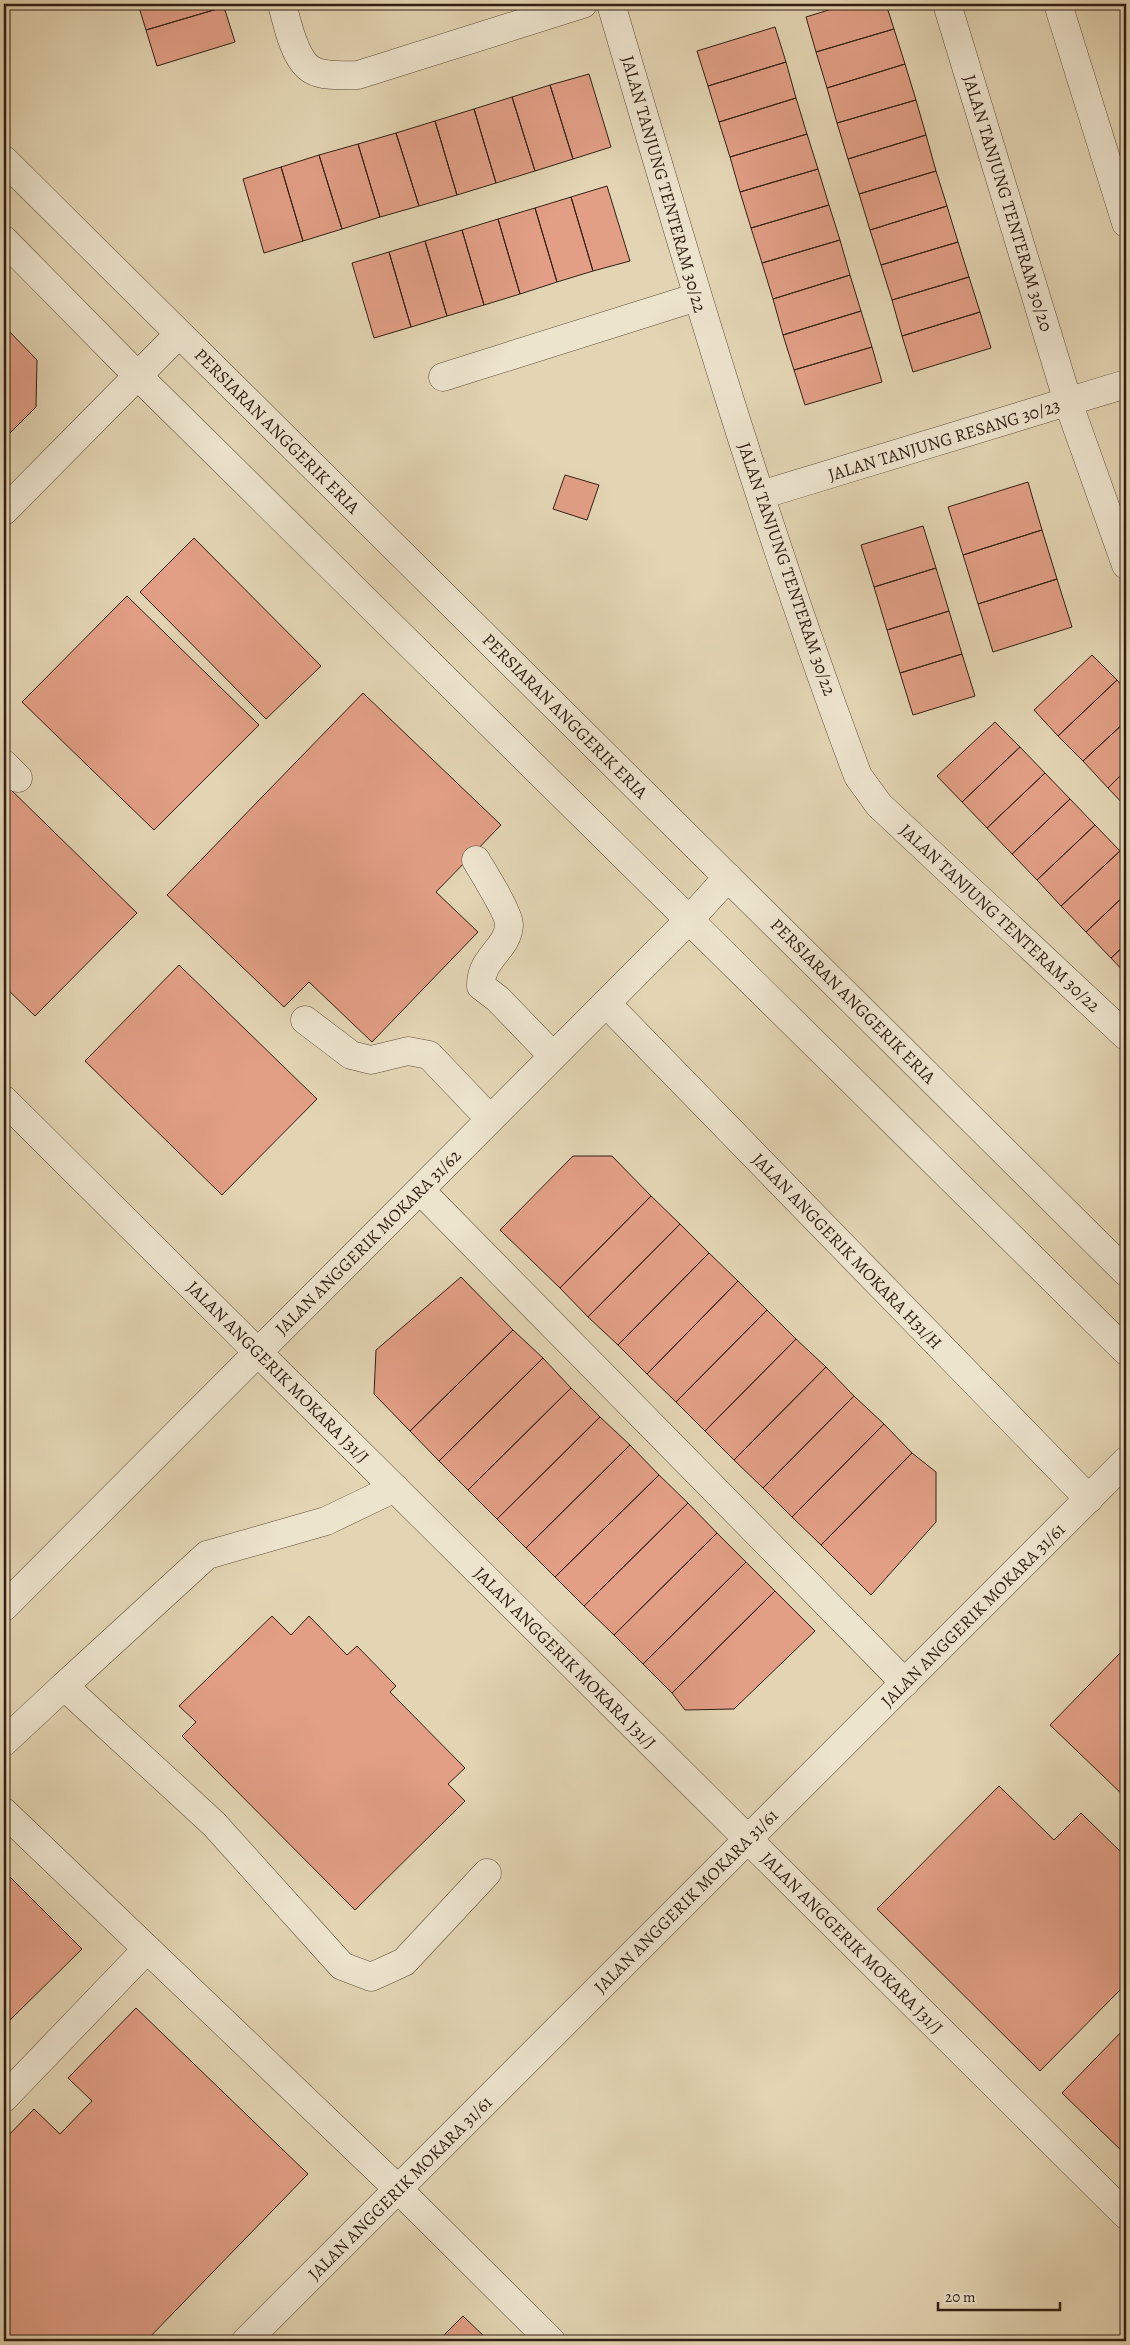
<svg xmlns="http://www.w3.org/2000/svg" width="1130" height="2345" viewBox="0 0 1130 2345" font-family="Alegreya,serif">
<rect width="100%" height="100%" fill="#e3d5b3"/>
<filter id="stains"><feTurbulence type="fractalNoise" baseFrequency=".004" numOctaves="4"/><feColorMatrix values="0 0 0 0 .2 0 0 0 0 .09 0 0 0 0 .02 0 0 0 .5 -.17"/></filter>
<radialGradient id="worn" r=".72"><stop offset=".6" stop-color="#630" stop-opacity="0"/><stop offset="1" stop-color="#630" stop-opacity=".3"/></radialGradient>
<path fill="#e29f86" stroke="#301f13" d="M138 4H223L224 7 146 30Z
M848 4H886L894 29 816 52 806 17Z
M224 7 235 42 157 66 146 30Z
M775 27 786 62 708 86 697 51Z
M894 29 905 64 827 88 816 52Z
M786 62 796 98 719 122 708 86Z
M905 64 916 100 837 123 827 88Z
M589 74 611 147 573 159 550 85Z
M550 85 573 159 535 171 512 97Z
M512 97 535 171 496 183 474 109Z
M796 98 807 134 730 157 719 122Z
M916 100 926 135 848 159 837 123Z
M474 109 496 183 457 195 435 121Z
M435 121 457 195 419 206 396 133Z
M396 133 419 206 380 217 358 144Z
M807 134 818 169 740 192 730 157Z
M926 135 936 171 859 194 848 159Z
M358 144 380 217 342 229 319 155Z
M319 155 342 229 303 241 281 167Z
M281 167 303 241 264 253 243 179Z
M818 169 829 205 751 228 740 192Z
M936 171 947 206 870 230 859 194Z
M607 186 630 261 593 271 571 197Z
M571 197 593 271 557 282 535 208Z
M829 205 840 240 762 263 751 228Z
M947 206 958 242 881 265 870 230Z
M535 208 557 282 520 294 498 219Z
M498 219 520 294 484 305 462 230Z
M462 230 484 305 447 316 425 241Z
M840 240 850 275 773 299 762 263Z
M425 241 447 316 411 327 389 252Z
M958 242 969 277 892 300 881 265Z
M389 252 411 327 374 338 352 263Z
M850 275 861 311 783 335 773 299Z
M969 277 980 312 902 336 892 300Z
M861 311 872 347 794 370 783 335Z
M980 312 991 348 913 372 902 336Z
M4 326 37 360 36 407 4 439Z
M872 347 882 382 805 405 794 370Z
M565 475 599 485 587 520 553 509Z
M1028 482 1042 530 963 555 948 507Z
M923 526 936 568 874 587 861 545Z
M1042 530 1057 579 978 604 963 555Z
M194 538 321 666 266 719 140 592Z
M936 568 949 611 887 630 874 587Z
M1057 579 1072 627 993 652 978 604Z
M127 596 259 725 154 830 22 702Z
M949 611 962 654 900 673 887 630Z
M962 654 975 696 913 715 900 673Z
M1092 655 1117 680 1058 736 1034 710Z
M1117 680 1126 690V721L1083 761 1058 736Z
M363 693 501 825 436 892 478 932 372 1042 309 982 284 1007 167 895Z
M1126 721V770L1108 788 1083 761Z
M995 722 1020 747 962 802 937 776Z
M1020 747 1045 773 987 828 962 802Z
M1126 770V807L1108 788Z
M1045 773 1070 799 1012 854 987 828Z
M4 783 137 913 35 1016 4 986Z
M1070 799 1095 825 1037 880 1012 854Z
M1095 825 1120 851 1061 906 1037 880Z
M1120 851 1126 858V894L1086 932 1061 906Z
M1126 894V944L1111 958 1086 932Z
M1126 944V974L1111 958Z
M179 965 317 1099 222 1195 85 1061Z
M573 1156H612L651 1196 560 1288 500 1230Z
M651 1196 680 1224 588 1317 560 1288Z
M680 1224 709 1253 618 1345 588 1317Z
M709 1253 738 1281 647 1374 618 1345Z
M461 1277 513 1330 410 1431 374 1394 376 1350Z
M738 1281 767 1310 676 1402 647 1374Z
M767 1310 796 1339 705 1431 676 1402Z
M513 1330 543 1358 439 1461 410 1431Z
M796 1339 826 1367 734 1460 705 1431Z
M543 1358 571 1388 468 1490 439 1461Z
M826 1367 854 1396 763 1488 734 1460Z
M571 1388 600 1417 497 1519 468 1490Z
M854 1396 884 1424 792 1517 763 1488Z
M600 1417 630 1445 526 1548 497 1519Z
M884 1424 912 1453 821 1545 792 1517Z
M630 1445 659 1475 555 1577 526 1548Z
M912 1453 936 1472V1522L871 1595 821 1545Z
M659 1475 688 1503 584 1606 555 1577Z
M688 1503 717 1533 614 1635 584 1606Z
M717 1533 746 1562 643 1664 614 1635Z
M746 1562 775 1591 672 1693 643 1664Z
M775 1591 815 1631 734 1709 685 1710 672 1693Z
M272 1616 291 1635 309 1616 347 1655 357 1646 396 1686 390 1692 465 1768 448 1784 465 1801 355 1910 182 1736 196 1722 179 1706Z
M1126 1647V1798L1050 1725Z
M999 1786 1054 1840 1081 1813 1126 1857V1984L1040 2071 877 1909Z
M4 1871 82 1949 4 2026Z
M136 2008 308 2174 146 2341H4V2140L34 2109 60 2134 92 2101 68 2078Z
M1126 2027V2155L1062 2093Z
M463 2316 489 2341H438Z"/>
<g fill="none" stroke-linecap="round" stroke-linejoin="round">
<g stroke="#5d4c3b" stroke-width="29">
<path id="minor" d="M282 4C287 22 294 60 312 70 324 77 344 75 358 75L583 4
M611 4C687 263 763 523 858 776L879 805 1126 1036
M947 4 1068 402 1126 565
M1058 4 1126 223
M4 160 1126 1272
M4 240 138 376 1126 1351
M443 377 697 297
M761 495 1126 384
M4 511 179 334
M4 764 18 778
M476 860C483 872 509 913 509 925 508 949 480 958 481 986L498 999 553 1056
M606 1003 1089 1499
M305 1020 351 1055 371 1060 408 1051 429 1055 490 1119
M4 1100 1126 2215
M420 1190 905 1683
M395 1488 326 1521 207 1555 64 1686 214 1824 342 1966 371 1977 404 1962 487 1873
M4 1607 690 919 728 877
M4 1742 64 1686
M4 1812 398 2189 551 2341
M4 2098 147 1949
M246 2341 1126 1461"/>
</g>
<use href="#minor" stroke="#ede4ce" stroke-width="28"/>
</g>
<g text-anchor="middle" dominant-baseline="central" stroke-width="4" stroke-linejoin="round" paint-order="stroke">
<g font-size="18" fill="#301f13" stroke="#ede4ce">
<text transform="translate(664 184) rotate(74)">JALAN TANJUNG TENTERAM 30/22</text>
<text transform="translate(1008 203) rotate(73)">JALAN TANJUNG TENTERAM 30/20</text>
<text transform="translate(277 431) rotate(45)">PERSIARAN ANGGERIK ERIA</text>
<text transform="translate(944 440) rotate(-17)">JALAN TANJUNG RESANG 30/23</text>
<text transform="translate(787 569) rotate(71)">JALAN TANJUNG TENTERAM 30/22</text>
<text transform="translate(565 716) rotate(45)">PERSIARAN ANGGERIK ERIA</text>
<text transform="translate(1000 918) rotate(43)">JALAN TANJUNG TENTERAM 30/22</text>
<text transform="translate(853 1001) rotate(45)">PERSIARAN ANGGERIK ERIA</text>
<text transform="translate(368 1242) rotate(-45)">JALAN ANGGERIK MOKARA 31/62</text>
<text transform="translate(847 1251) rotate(46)">JALAN ANGGERIK MOKARA H31/H</text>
<text transform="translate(278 1372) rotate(45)">JALAN ANGGERIK MOKARA J31/J</text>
<text transform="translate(973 1615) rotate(-45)">JALAN ANGGERIK MOKARA 31/61</text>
<text transform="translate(565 1658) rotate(45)">JALAN ANGGERIK MOKARA J31/J</text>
<text transform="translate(686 1901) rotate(-45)">JALAN ANGGERIK MOKARA 31/61</text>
<text transform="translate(852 1943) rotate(45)">JALAN ANGGERIK MOKARA J31/J</text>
<text transform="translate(400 2188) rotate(-45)">JALAN ANGGERIK MOKARA 31/61</text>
</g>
</g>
<rect width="1130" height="2345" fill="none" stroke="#e3d5b3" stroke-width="20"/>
<rect x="5" y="5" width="1120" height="2335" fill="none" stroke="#301f13" stroke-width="2.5"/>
<rect x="10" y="10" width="1110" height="2325" fill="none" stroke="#301f13"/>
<path d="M938 2302v8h122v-8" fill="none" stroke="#301f13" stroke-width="2.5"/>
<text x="945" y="2302" font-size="15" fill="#301f13" stroke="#ede4ce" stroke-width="4" paint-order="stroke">20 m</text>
<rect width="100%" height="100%" filter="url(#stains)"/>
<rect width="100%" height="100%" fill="url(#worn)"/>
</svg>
